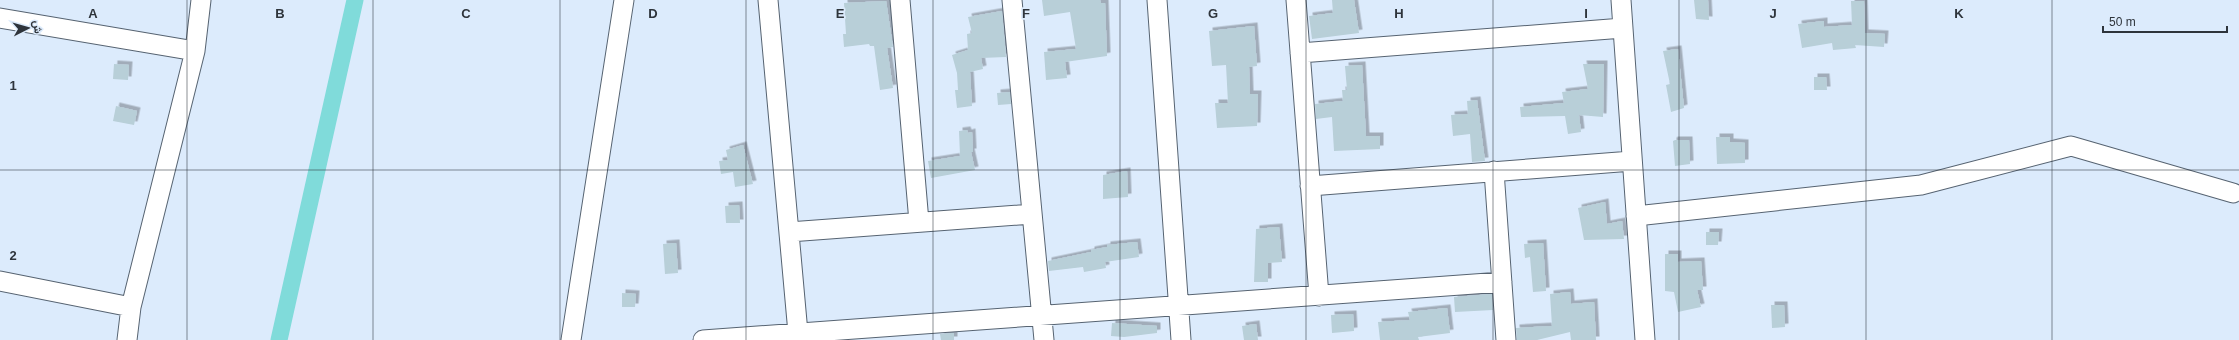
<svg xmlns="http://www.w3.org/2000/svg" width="2239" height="340" viewBox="0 0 2239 340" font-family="Helvetica,Vazirmatn,sans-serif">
<defs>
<filter id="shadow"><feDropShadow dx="3.5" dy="-3.5" stdDeviation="0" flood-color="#0004"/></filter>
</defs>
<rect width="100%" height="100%" fill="#dcebfc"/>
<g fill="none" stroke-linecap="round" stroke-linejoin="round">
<path stroke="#80dbda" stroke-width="17" d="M279 340 355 0"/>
</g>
<path fill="#b8cfd8" filter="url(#shadow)" d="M1042 0H1100L1101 3H1105L1107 56 1065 62 1067 78 1046 80 1044 52 1076 49 1070 12 1044 16Z
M1332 0H1354L1359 33 1312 39 1309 16 1333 13Z
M1694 0H1708L1709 20 1696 19Z
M886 1 893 47 887 48 893 88 880 90 874 46H870L869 44 844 47 843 34H846L844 3Z
M1851 1H1864L1865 33 1885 34 1884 47 1855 45 1856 48 1833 50 1832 43 1802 48 1798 24 1824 21V27L1852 25Z
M1002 11 1006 57 981 58 983 69 970 72 972 106 957 108 955 90H958L957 73 952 55 968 50 967 34 972 33 968 17Z
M1254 26 1257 66 1249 67 1250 94H1258L1257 126 1217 128 1215 103H1228L1226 65 1212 66 1209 31Z
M1678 49 1684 108 1671 112 1666 85 1670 84 1663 51Z
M114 64 129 65 128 80 113 79Z
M1583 64H1604L1603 117 1579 115 1581 132 1568 134 1565 116 1521 117 1520 107 1564 103 1562 92 1588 89Z
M1362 65 1366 136H1380V149L1334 151 1332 117 1316 119 1315 104 1343 101 1342 90H1347L1345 66Z
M1814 77H1826L1827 90H1814Z
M1010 92 1011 104 998 105 997 93Z
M1477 100 1485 161 1472 162 1470 134 1453 136 1451 115 1468 114 1467 101Z
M116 106 137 111 134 125 113 121Z
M967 130 968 133 972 132 973 152H971L975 170 931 178 928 161 960 156 959 131Z
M1716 137H1730V142L1745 143V163L1717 164Z
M1675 140H1689L1690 164 1675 166 1673 141Z
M743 145 753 184 735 187 733 172 721 174 719 161 728 160 726 150Z
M1127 171 1128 197 1103 199V175Z
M1605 202 1607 224 1622 221 1624 239 1584 240 1578 208Z
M739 205 740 223H726L725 206Z
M1279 227 1282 262 1268 263V282H1254L1256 229Z
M1706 232H1719L1718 245H1706Z
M1137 242 1139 257 1105 262 1106 268 1084 272 1083 267 1049 271 1048 261 1091 252V250L1107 247V245Z
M676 243 678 273 665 274 663 244Z
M1543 243 1546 291 1533 292 1530 257 1525 258 1524 244Z
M1665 254H1678V262L1701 261 1703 290H1697L1701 307 1678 312 1674 292 1665 291Z
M1570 292 1571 304 1594 302 1596 340H1571L1570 332 1537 340H1517L1516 328 1552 326 1550 294Z
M622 293 636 294 635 307H622Z
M1492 294 1493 310 1455 312 1454 297Z
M1771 305H1784L1785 327 1772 328Z
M1447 308 1450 333 1418 337 1419 340H1380L1378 322 1410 320 1408 312Z
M1353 314 1354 331 1332 333 1331 315Z
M1112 323 1157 326V333L1124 337 1111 336Z
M1256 324 1258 340H1244L1242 326Z
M954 333V340H941L940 334Z"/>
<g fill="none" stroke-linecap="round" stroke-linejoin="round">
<g stroke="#566371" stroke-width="21">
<path id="minor" d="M768 0 798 333
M900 0 919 222
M1012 0 1044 340
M1157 0 1181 340
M1296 0 1319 296
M1621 0 1645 340
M0 18 195 51
M1300 53 1623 28
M1494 171 1506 340
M1310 186 1632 161
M1636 216 1921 185 2071 146 2233 193
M789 232 1032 214
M0 281 131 307
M127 340 131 307 195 51 201 0
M571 340 624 0
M703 340 1502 282"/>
</g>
<use href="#minor" stroke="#fff" stroke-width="19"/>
</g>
<path fill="none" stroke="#2e343b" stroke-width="1" stroke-opacity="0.55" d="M187 0V340M373 0V340M560 0V340M746 0V340M933 0V340M1120 0V340M1306 0V340M1493 0V340M1679 0V340M1866 0V340M2052 0V340M0 170H2239"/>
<g font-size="13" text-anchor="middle" font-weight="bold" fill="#2e343b" stroke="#dcebfc" stroke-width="3.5" stroke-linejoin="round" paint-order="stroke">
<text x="93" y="18">A</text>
<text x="280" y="18">B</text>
<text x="466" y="18">C</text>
<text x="653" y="18">D</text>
<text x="840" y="18">E</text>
<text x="1026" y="18">F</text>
<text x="1213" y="18">G</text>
<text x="1399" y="18">H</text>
<text x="1586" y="18">I</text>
<text x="1773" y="18">J</text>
<text x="1959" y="18">K</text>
<text x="13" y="90">1</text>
<text x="13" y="260">2</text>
</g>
<g transform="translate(28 28) rotate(84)" stroke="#dcebfc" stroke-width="3" paint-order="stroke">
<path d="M0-3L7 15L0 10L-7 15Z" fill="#2e343b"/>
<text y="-6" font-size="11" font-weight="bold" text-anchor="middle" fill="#2e343b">ش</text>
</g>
<path d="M2103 26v6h124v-6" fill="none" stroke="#2e343b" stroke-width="2"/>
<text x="2109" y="26" font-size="12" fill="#2e343b" stroke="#dcebfc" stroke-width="3" paint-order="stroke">50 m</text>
</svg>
